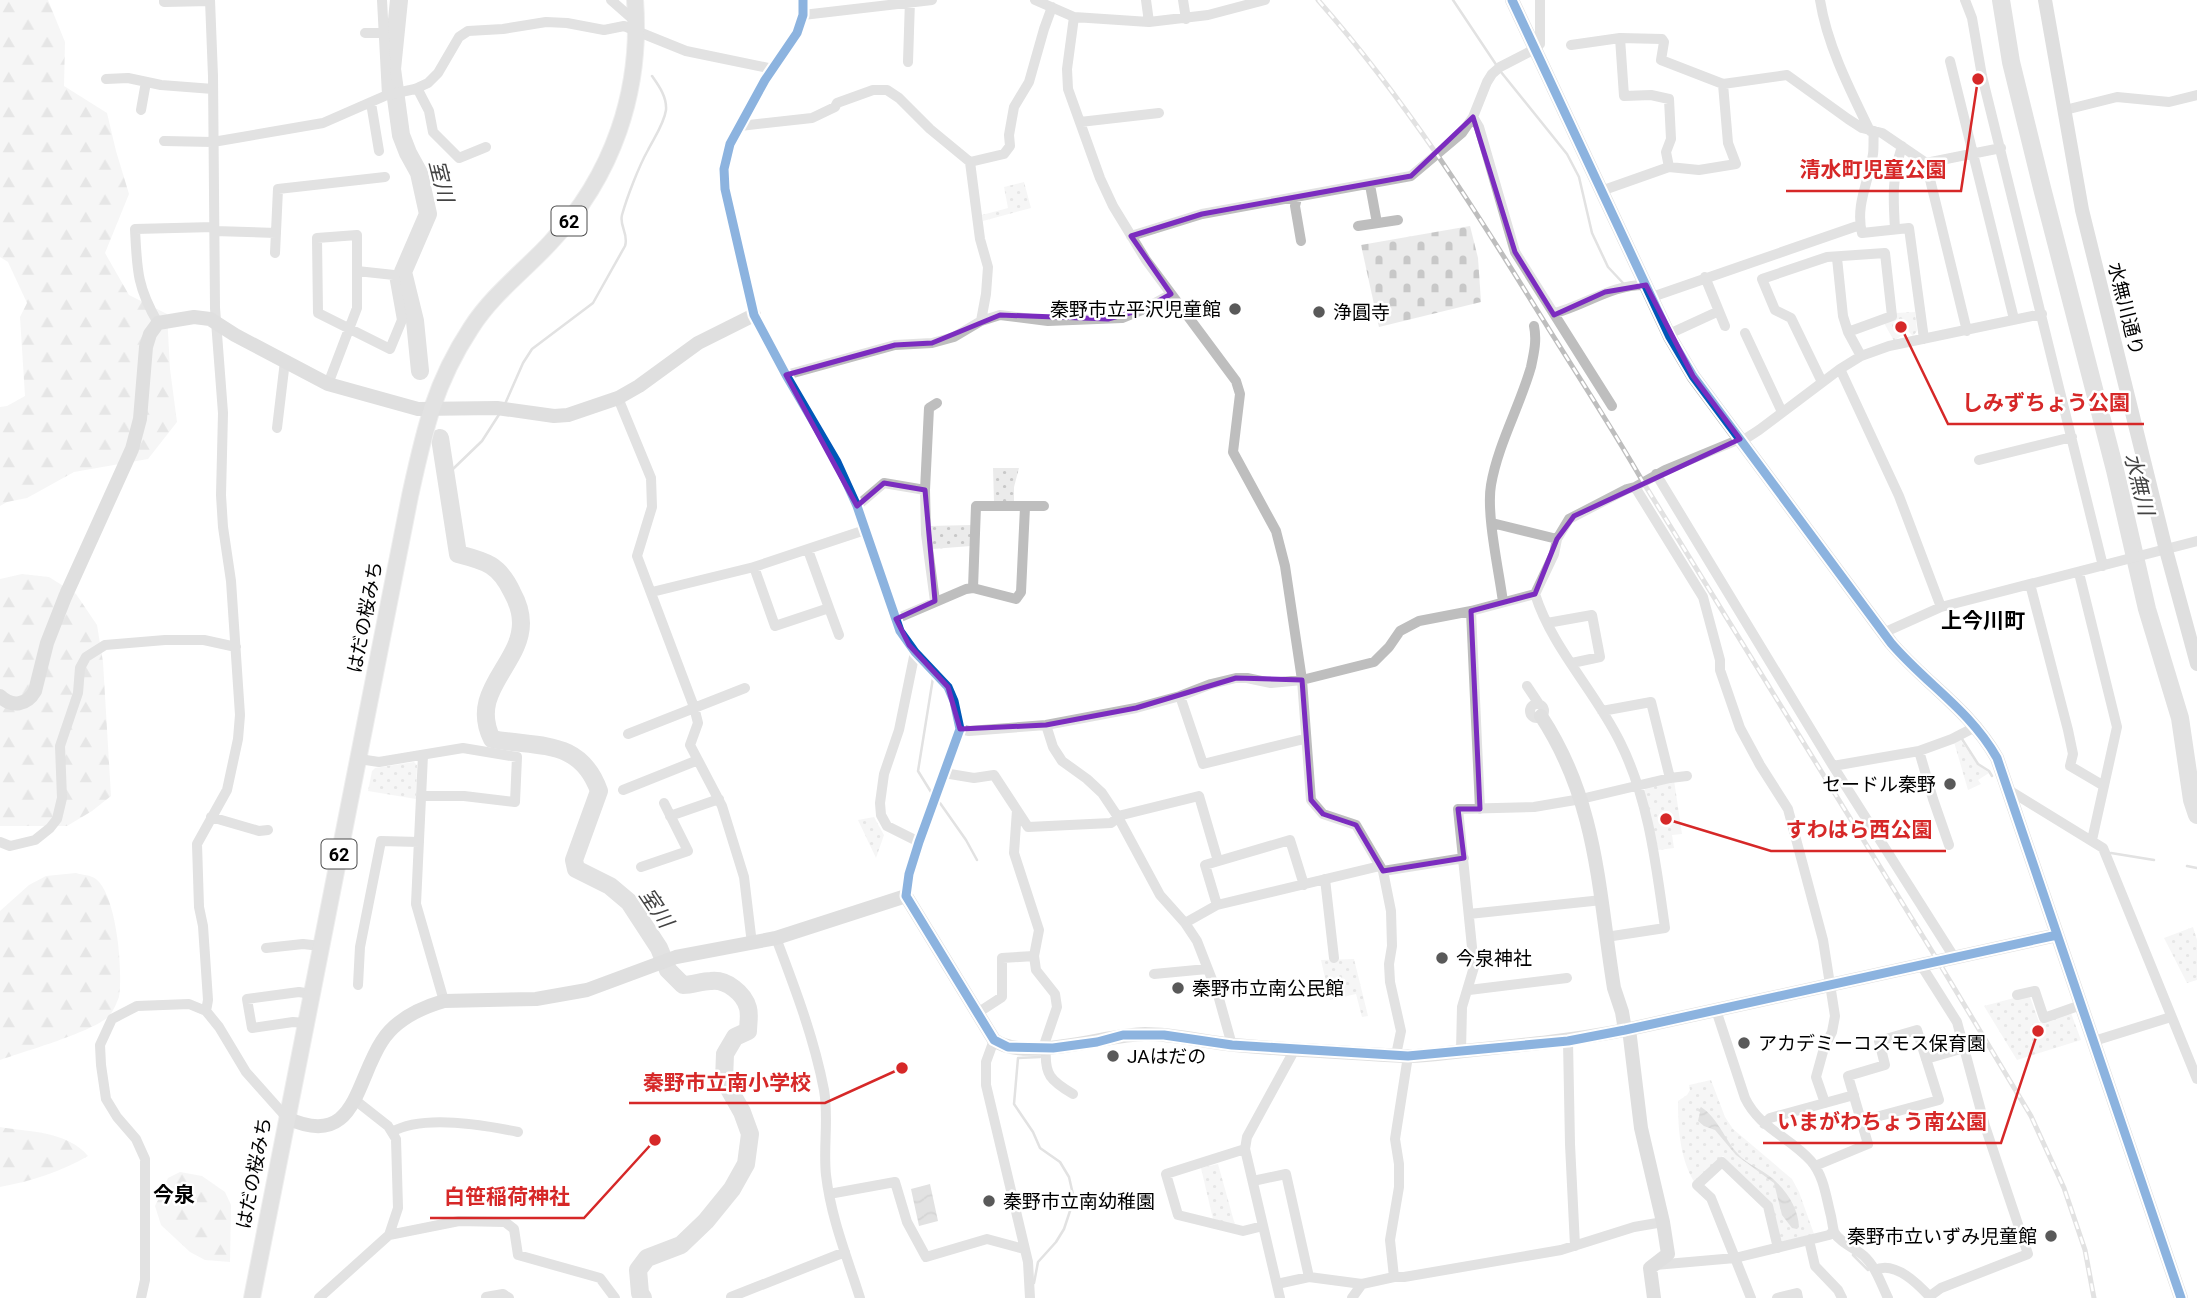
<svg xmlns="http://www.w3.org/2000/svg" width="2197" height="1298" viewBox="0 0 2197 1298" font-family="Roboto,'Noto Sans JP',sans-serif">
<defs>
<pattern id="forest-firs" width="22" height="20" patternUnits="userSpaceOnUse" patternTransform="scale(1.75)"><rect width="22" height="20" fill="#ebebeb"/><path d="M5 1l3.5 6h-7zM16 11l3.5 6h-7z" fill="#c8c8c8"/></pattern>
<pattern id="cemetery-stones" width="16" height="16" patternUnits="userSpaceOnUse" patternTransform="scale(1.75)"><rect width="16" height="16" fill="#ebebeb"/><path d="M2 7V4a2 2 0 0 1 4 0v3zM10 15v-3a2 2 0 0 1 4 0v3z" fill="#c8c8c8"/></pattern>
<pattern id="park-dots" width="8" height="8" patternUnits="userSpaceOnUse" patternTransform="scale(1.75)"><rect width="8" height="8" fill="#ebebeb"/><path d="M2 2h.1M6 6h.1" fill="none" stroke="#c8c8c8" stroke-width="1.8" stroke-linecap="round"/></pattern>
<pattern id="water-waves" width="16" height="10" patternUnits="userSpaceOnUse" patternTransform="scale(1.75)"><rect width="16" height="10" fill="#bebebe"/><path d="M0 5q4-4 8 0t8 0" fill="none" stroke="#a2a2a2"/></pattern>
</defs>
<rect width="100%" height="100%" fill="#fff"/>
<path fill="url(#forest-firs)" d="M0 0H48L65 42 64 86 107 113 116 151 129 194 105 253 129 295 167 314 170 369 177 422 148 459 74 472 27 498 7 502 0 506V407L7 406 25 396 20 317 27 303 8 262 0 257Z
M22 574 49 577 76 594 97 625 103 662 111 796 92 811 67 826H0V579Z
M76 873C82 875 91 875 96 879 117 896 123 971 119 997 117 1002 113 1012 109 1016 95 1031 23 1052 0 1060V911L29 885 46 876Z
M0 1127C30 1132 67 1131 88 1156 60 1172 32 1181 0 1187Z
M180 1172 202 1176 225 1192 231 1205 230 1262 205 1260 190 1252 161 1225 155 1206 168 1178Z"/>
<path fill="url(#cemetery-stones)" d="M1470 226 1478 258 1481 302 1379 327 1361 245Z"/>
<path fill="url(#park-dots)" d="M1024 182 1031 208 983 221 982 215 1008 208 1004 187Z
M1915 312 1917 331 1913 336 1908 331 1894 341 1884 323 1896 313Z
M993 468H1019L1014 487V502H994Z
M971 525V546L932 549 930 526Z
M1960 739 1976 763 1989 773 1978 780 1981 784 1968 790 1954 742Z
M414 762 417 765 416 799 368 791 372 771 375 768Z
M1674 780 1682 834 1672 835 1674 848 1658 850 1644 791 1647 786Z
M874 817 884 835 876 858 858 820Z
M2193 927 2197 940V980L2187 983 2164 938Z
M1354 959 1368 1016 1362 1017 1356 994 1330 1000 1321 960Z
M2029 994 2039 1022 2071 1013 2081 1040 2017 1060 1984 1006Z
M1711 1080 1725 1117 1733 1129 1792 1179 1799 1192 1814 1234 1783 1242 1779 1239 1771 1204 1723 1156 1695 1183C1680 1160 1678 1128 1678 1101L1687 1095 1690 1090 1689 1085Z
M1218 1164 1235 1225 1213 1219 1201 1168Z"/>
<path fill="url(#water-waves)" d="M1701 1107C1718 1118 1725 1140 1738 1154 1746 1163 1756 1167 1765 1173 1783 1185 1798 1205 1799 1227L1797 1229 1792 1228 1782 1215 1774 1183 1736 1155 1715 1130 1704 1126 1698 1121 1700 1112 1698 1111Z
M930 1184 938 1221 919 1226 911 1189Z"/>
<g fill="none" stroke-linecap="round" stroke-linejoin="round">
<path stroke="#bebebe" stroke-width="2.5" d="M1453 0 1497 66
M1501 72 1567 154 1579 177 1592 233 1608 267 1623 283
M505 404 523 363 532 349 593 303 625 246C629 234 619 226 622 215 627 197 639 166 648 150 654 138 664 124 666 110 667 97 659 86 652 76
M445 473 453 469 482 441 500 413
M1962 739 1978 764 1989 771 1992 776
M931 792 918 771 933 678
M940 803 966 840 977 860
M2111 853 2154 860
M2187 866 2197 868
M1853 1255 1868 1270
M1034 1283 1038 1262 1056 1242 1064 1229 1074 1199 1069 1177 1060 1162 1040 1148 1033 1132 1014 1104 1018 1058 1040 1057"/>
<path stroke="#bebebe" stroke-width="18" d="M399 0 392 69 401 135 408 153 419 173 428 214 403 272 415 321 420 371
M2001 0 2011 62 2042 188 2115 470 2147 609 2180 718 2192 800 2197 815
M440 438 458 554C485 561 499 564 512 592 517 601 521 612 521 623 521 665 468 691 492 739 539 748 580 738 599 791L574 860 576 869 610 886 629 902 659 948 668 970 683 985C693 985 701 981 711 981 726 979 744 993 748 1008 750 1015 748 1024 748 1031L735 1037 725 1054 724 1080 742 1112 750 1134 746 1164 732 1189 706 1221 681 1245 647 1258 638 1270 640 1293 643 1298"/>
<g stroke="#dbdbdb" stroke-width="18">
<path id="primary" d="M252 1298 410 496C424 432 434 384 471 328 492 295 524 271 550 243 613 176 642 91 635 0"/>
</g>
<path stroke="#bebebe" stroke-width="10" d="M164 0V2L210 1
M382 0 387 95
M611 0 636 22
M803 0V15L797 33 765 80 730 144 724 169 725 189 754 315 786 375 837 462 857 506 900 631 915 652 948 687 954 701 960 729 919 842 909 874 906 896
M1035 0 1074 17 1149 22 1208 15 1265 0
M1146 0 1149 22
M1183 0 1186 19
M1820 0C1827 45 1850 90 1870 131
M1965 0 1972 18 1982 76 2103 566
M803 15 932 0
M1074 17 1067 69 1068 89 1100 178 1113 206 1146 260 1236 381 1240 394 1233 452 1276 531 1285 566 1302 680 1311 800 1323 814 1356 825 1383 871 1391 911 1392 946 1389 964 1390 982 1401 1031 1396 1055
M365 33H384
M1620 38 1624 96 1651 95 1669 99 1671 139 1666 152 1669 167
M1571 45 1620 38 1662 39 1664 42 1661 60 1723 84 1787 75 1848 119 1862 128 1882 133 1926 163 1967 331
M1950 61 2014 319
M908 62 910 0
M106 79 128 78 161 85 213 89
M417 88 429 111 433 132 459 158 486 147
M371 103 379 151
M141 110 146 82
M2065 110 2117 97 2169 102 2197 95
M1473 117 1479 127 1515 252 1612 406
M1080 122 1159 113
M740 126 812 118 835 107 837 103 873 90H887L899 98 930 129 970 162 980 239 988 267 986 294 981 321
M1874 131C1873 139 1874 147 1873 154 1869 181 1855 205 1862 233L1909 228 1924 339
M164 141 213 142 323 123 387 95 415 89 428 83 438 73 459 37 468 31 503 29 546 22 567 23 604 30 624 26 686 51 773 69
M970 162 1004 154 1010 146 1009 135 1014 107 1029 82 1044 29 1052 7
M1926 163 2001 148
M1370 185 1377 223
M1601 191 1669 167 1699 170 1736 164 1728 143 1723 84
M1297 198 1295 206 1301 241
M1358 226 1398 220
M1895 229C1893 196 1892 178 1902 146
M214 231 276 233
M1131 236 1202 214 1411 176 1462 133 1473 117 1487 82 1492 74 1500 67 1535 49 1540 44V0
M275 253 278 189 385 177
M1837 258 1843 316 1848 332 1861 356
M1705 277 1725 326
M1652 297 1860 225
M1555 313C1586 305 1612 284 1646 285
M158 323C137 287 137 270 135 229L214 227
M1745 333 1782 412
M1669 334 1719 311
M1840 369 1899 496 1941 607
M786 375 895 345 932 343 954 337 981 321 1000 315 1048 321 1122 318 1144 309 1171 294
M1822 382 1791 318 1775 310 1762 279 1827 257 1885 253 1892 316 1848 332
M328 384 357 308V235L317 238 318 313 390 349 402 320 394 275 357 271
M618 398 651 478 652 507 637 556 694 707 698 723 690 745 722 806 744 877 752 944
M277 428 285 361
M1742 441 1759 430 1840 369 1861 356 1889 346 2042 314
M1979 460 2072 437
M1656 474 1833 766 1954 957
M1635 487 1703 597 1720 660V670L1740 728 1760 765 1788 809 1823 940 1835 1016 1832 1032 1824 1048 1816 1077 1825 1103
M857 506 884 483 925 490
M1492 523 1557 539
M754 567 775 626 829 608 808 550
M2079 573 2117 727 2092 840
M2030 584 2068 730 2073 754 2070 766 2104 786
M973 588 1016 599 1021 592 1025 507
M652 592 754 567 865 530
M935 601 926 534 925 490 929 408 937 403
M1503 602C1499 571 1486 514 1491 485 1498 444 1520 406 1531 367 1534 353 1537 340 1534 326
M829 608 839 635
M1471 611 1480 809
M896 619 966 589 973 588 976 506H1044
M1547 623 1592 615 1600 657 1572 663
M1883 633 1941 607 2197 541
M915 652 899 730 884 774 880 803 881 815 887 826 919 842
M1527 686 1539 704
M1180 696 1203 764 1300 740
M1530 711a7 7 0 1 1 14 0a7 7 0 1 1-14 0Z
M1046 725 1053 747 1062 761 1087 779 1102 793 1118 817 1160 895 1185 923 1197 941 1218 995 1232 1045
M960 729 969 731 1046 725 1136 708 1180 696 1211 684 1236 678H1247L1271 683 1302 680 1374 662 1389 647 1400 631 1419 621 1471 611 1535 594
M628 734 745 688
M1919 751 1933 799 1949 845
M423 755 416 904 444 1001
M359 759 379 762 463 748 517 757 515 802 464 796H423
M1833 766 1919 751 1952 739 1977 726
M944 773 974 778 994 775 1028 827 1111 823 1122 815 1199 796 1218 861
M1670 778 1687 776
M2007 789 2103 848 2197 1079
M623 790 698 760
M1017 810 1014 853 1039 930 1034 956 1036 970 1055 994 1057 1007 1043 1048
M670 816 719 799
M211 817 259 831 268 830
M0 842 10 846 35 840 50 828 57 819 62 798 60 746 78 693 80 668 86 657 105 645 165 640H204L236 647
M641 867 688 851 664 803
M1383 871 1464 858
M1325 879 1334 958
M1217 905 1205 865 1290 840 1304 885
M1469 914 1602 900
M1185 923 1217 905 1380 866
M1606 937 1665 928C1656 865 1649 800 1620 742 1595 691 1552 648 1535 594L1554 554 1557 539 1569 519 1627 489 1635 487 1665 470 1740 439
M776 938C795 988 814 1038 824 1090 829 1118 823 1147 826 1175 831 1218 847 1257 860 1298
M266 948 303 944 321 946
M1921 965 1957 1022 1985 1126 2028 1254 1941 1288 1930 1296
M1154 974 1207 969
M358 985 360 947 381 841 419 842
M1469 990 1567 978
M2017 995 2035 991 2044 1018 2081 1005
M1716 1010 1745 1098C1759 1128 1790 1137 1811 1161 1824 1176 1826 1197 1831 1216 1832 1221 1833 1228 1834 1232 1840 1243 1855 1248 1864 1256 1876 1267 1881 1284 1888 1298
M206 1011 208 1000 203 926 199 907 197 844 227 790 238 739 240 715 231 581 223 527 221 495 223 413 215 308 213 76 210 0
M976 1014 1002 997V958L1034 956
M305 1023 293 1022 252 1028 247 999 299 992 311 994
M994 1040 986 1062V1085L1028 1262 1030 1298
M1568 1041 1570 1144 1575 1246
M2094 1041 2171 1017
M1046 1048C1044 1075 1051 1081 1073 1094
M1461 1051 1462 1007 1474 967 1458 809 1534 807 1581 799 1670 778 1651 702 1602 711
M1926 1059 1964 1048
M1764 1124 1770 1118 1854 1095
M392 1132C423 1114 484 1125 518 1132
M1245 1149 1166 1174 1178 1215 1243 1231 1263 1226
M1815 1166 1868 1144 1848 1076 1885 1065 1879 1041 1917 1030 1939 1100 1861 1121
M1253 1181 1286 1174 1309 1277
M829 1194 895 1182 907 1222 926 1257 987 1239 1024 1249
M389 1235 459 1221 505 1222 514 1229 518 1255 600 1278 615 1298
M1809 1240 1815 1266 1838 1290 1842 1298
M1655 1265 1735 1258 1829 1235 1834 1231
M1875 1270C1895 1260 1919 1285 1931 1298
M1394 1277 1390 1240 1399 1187V1164L1395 1139 1408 1056
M1277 1284 1309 1277 1362 1284 1394 1277H1404L1561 1250 1634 1227 1663 1222
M486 1297 503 1294 509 1298
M731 1297 845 1252
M141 1298 145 1280V1159L136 1139 117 1117 106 1099 101 1065 100 1045 112 1019 137 1006 189 1004 206 1011 219 1027 246 1072 287 1118
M319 1298 389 1235 398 1208 396 1139 388 1126 355 1100
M1280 1298 1245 1149 1247 1137 1295 1049
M1352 1298 1362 1284
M1751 1298 1711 1198 1697 1185 1722 1162 1768 1206 1778 1248
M1777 1298 1797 1293 1798 1298"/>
<path stroke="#b8b8b8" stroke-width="14" d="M1512 0 1670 337 1693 376 1891 643C1927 685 1969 709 1997 758L2181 1298
M2045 0 2082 210 2166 550 2197 664
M0 696C12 708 27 705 35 691L47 643 65 597 132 449 140 419 146 347 150 334 158 323 194 317 210 319 235 335 328 384 418 409 497 408 554 416 568 415 618 398 639 386 698 343 754 315
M1541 716C1598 803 1598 890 1614 988L1622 1012 1625 1030
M1629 1029 1641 1128 1663 1222 1668 1254 1650 1268 1654 1298
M287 1118C356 1150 355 1082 382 1041 396 1019 420 1008 444 1001L536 999 587 990 676 957 776 938 906 896 994 1040C1026 1063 1107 1034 1145 1034 1175 1034 1205 1042 1235 1045 1291 1050 1348 1053 1404 1056 1426 1057 1450 1052 1473 1050 1524 1045 1574 1040 1625 1030L2057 935"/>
<use href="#primary" stroke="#bebebe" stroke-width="16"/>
<g stroke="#bebebe" stroke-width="5">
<path id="rail" d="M1318 0C1405 99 1473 206 1542 318 1576 373 1611 426 1643 482L1938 961 2031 1116 2064 1188 2085 1250 2094 1298"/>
</g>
<use href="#rail" stroke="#fff" stroke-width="2.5" stroke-dasharray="8" stroke-linecap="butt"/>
<g stroke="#fff" stroke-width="13">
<path id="cycleway" d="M803 0V15L797 33 765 80 730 144 724 169 725 189 754 315 786 375 837 462 857 506 900 631 915 652 948 687 954 701 960 729 919 842 909 874 906 896 994 1040 1008 1047 1053 1048 1097 1042 1123 1035H1164L1232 1045 1408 1056 1568 1041 1625 1030 2057 935
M1512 0 1670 337 1693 376 1891 643C1927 685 1969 709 1997 758L2181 1298"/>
</g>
<use href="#cycleway" stroke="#0057b8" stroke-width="9"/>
</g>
<path d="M0 0H2197V1298H0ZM1473 117 1515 252 1554 315 1605 292 1646 285 1693 376 1740 439 1574 516 1557 539 1535 594 1471 611 1480 809H1458L1464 858 1383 871 1356 825 1323 814 1311 800 1302 680 1236 678 1136 708 1046 725 960 729 948 687 909 645 896 619 935 601 925 490 884 483 857 506 786 375 895 345 932 343 1000 315 1108 319 1144 309 1171 294 1131 236 1202 214 1411 176Z" fill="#fff" fill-opacity=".55" fill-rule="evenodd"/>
<path fill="none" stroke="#7b2cbf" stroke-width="5" stroke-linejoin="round" d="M1473 117 1515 252 1554 315 1605 292 1646 285 1693 376 1740 439 1574 516 1557 539 1535 594 1471 611 1480 809H1458L1464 858 1383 871 1356 825 1323 814 1311 800 1302 680 1236 678 1136 708 1046 725 960 729 948 687 909 645 896 619 935 601 925 490 884 483 857 506 786 375 895 345 932 343 1000 315 1108 319 1144 309 1171 294 1131 236 1202 214 1411 176Z"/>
<g fill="#595959" stroke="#fff" stroke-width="2.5">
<circle cx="1235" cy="309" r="7"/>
<circle cx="1319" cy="312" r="7"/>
<circle cx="1950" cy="784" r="7"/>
<circle cx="1442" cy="958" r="7"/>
<circle cx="1178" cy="988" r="7"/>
<circle cx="1744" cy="1043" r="7"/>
<circle cx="1113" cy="1056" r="7"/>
<circle cx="989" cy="1201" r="7"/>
<circle cx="2051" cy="1236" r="7"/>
</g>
<g text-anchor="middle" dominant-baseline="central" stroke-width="5" stroke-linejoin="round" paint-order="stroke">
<g fill="#fff" stroke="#4c4c4c" stroke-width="2">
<rect x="551.5" y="206.5" width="35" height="29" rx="5"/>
<rect x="321.5" y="839.5" width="35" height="29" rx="5"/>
</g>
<g font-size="18" font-weight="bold" fill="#000">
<text x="569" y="221">62</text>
<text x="339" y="854">62</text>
</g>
<g font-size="19" fill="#000" stroke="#fff" text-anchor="start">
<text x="1221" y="309" text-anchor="end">秦野市立平沢児童館</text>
<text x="1333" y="312">浄圓寺</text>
<text x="1936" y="784" text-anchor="end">セードル秦野</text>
<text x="1456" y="958">今泉神社</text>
<text x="1192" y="988">秦野市立南公民館</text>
<text x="1758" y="1043">アカデミーコスモス保育園</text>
<text x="1127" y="1056">JAはだの</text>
<text x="1003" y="1201">秦野市立南幼稚園</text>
<text x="2037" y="1236" text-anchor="end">秦野市立いずみ児童館</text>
</g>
<g font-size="19" fill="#000" stroke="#fff">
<text transform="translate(2126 309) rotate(76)">水無川通り</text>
<text transform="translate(365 617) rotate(-79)">はだの桜みち</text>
<text transform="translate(254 1173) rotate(-79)">はだの桜みち</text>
</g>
<g font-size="21" font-style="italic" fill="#434343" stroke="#fff">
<text transform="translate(441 181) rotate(76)">室川</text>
<text transform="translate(2139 484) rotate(76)">水無川</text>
<text transform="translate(656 908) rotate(56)">室川</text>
</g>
<g font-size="21" font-weight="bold" fill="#000" stroke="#fff">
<text x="1983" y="621">上今川町</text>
<text x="174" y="1195">今泉</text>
</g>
</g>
<path fill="none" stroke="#d62828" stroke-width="2.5" d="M1978 79L1961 191H1786M1901 327L1948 424H2144M1666 819L1771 851H1946M902 1068L825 1103H629M2038 1031L2001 1143H1763M655 1140L584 1218H430"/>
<g fill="#d62828" stroke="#fff" stroke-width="2.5">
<circle cx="1978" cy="79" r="7"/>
<circle cx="1901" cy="327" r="7"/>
<circle cx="1666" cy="819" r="7"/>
<circle cx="902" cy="1068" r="7"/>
<circle cx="2038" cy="1031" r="7"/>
<circle cx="655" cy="1140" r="7"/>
</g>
<g font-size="21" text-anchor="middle" font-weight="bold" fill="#d62828" stroke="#fff" stroke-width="5" stroke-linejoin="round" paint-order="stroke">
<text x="1873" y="177">清水町児童公園</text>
<text x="2046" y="410">しみずちょう公園</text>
<text x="1859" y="837">すわはら西公園</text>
<text x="727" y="1090">秦野市立南小学校</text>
<text x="1882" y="1129">いまがわちょう南公園</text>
<text x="507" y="1204">白笹稲荷神社</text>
</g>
</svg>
